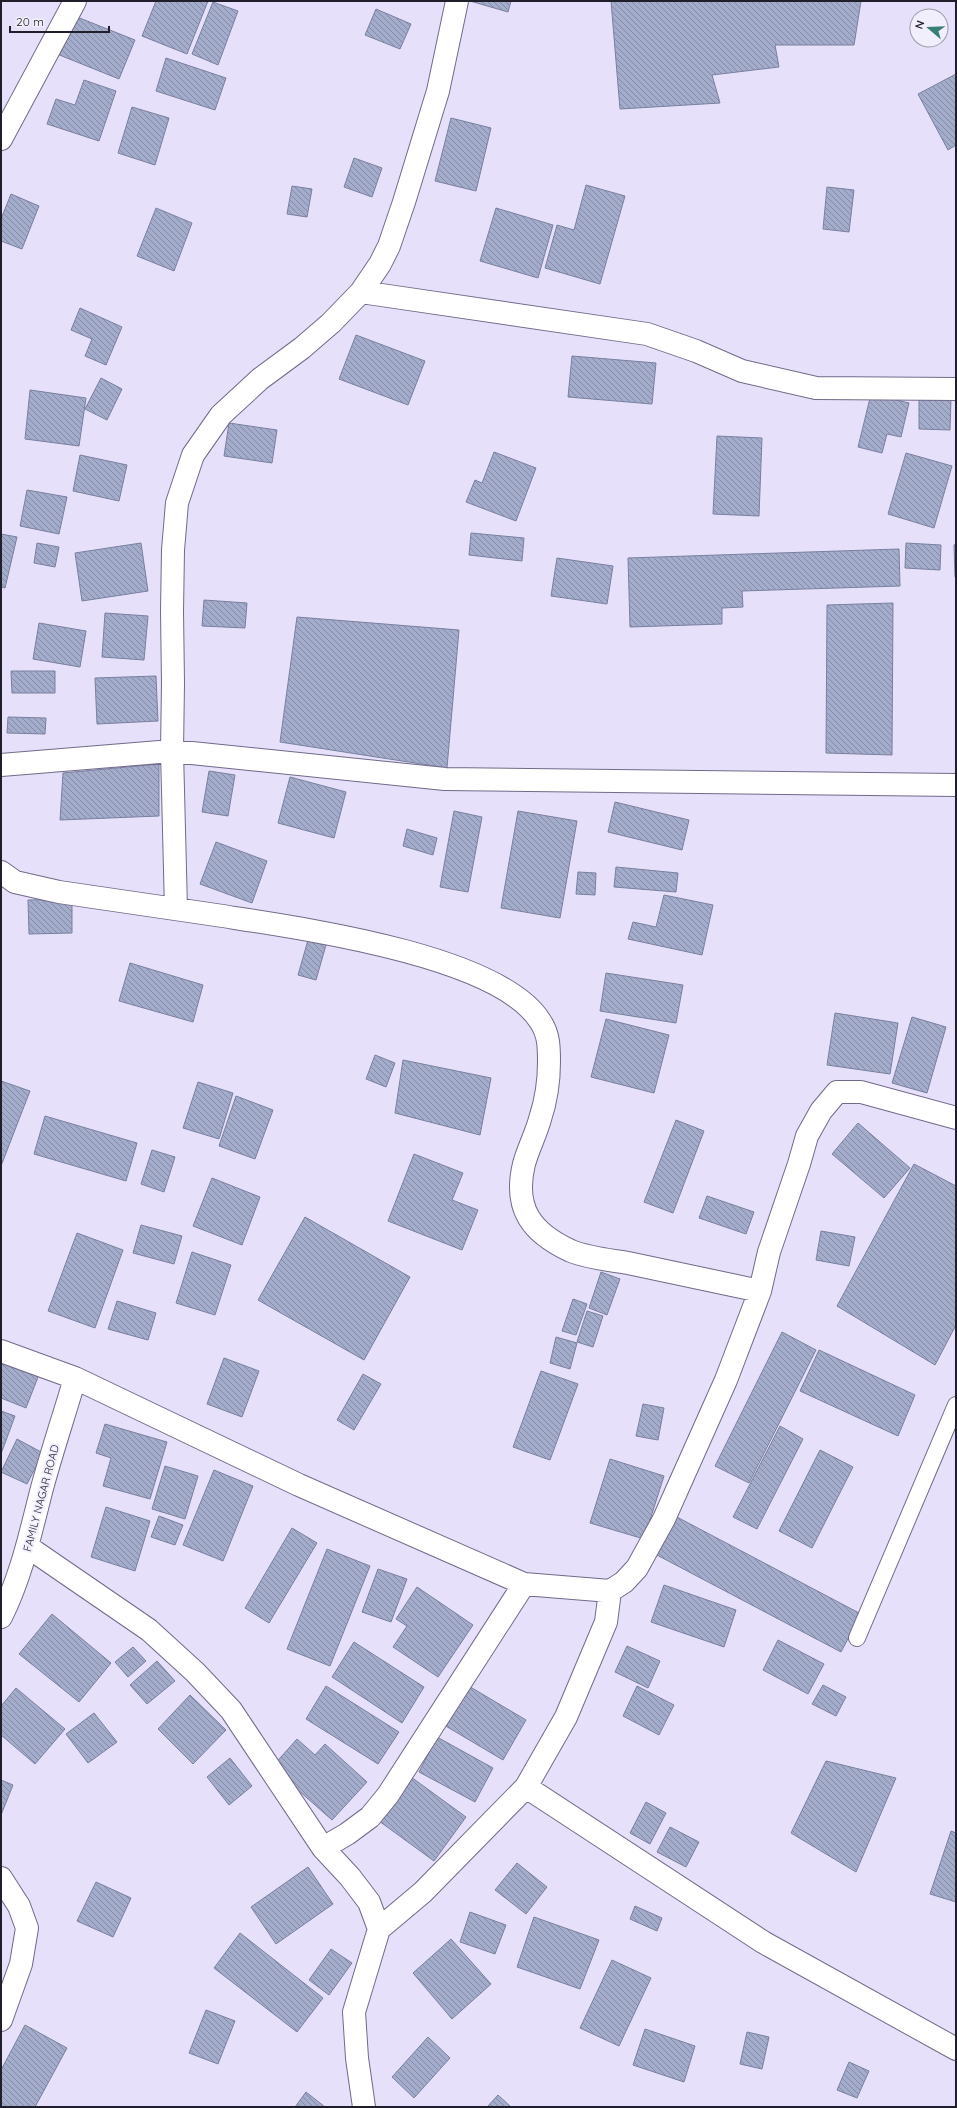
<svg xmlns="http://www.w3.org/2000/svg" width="957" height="2108" viewBox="0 0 957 2108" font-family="Quicksand,sans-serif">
<defs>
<pattern id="building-back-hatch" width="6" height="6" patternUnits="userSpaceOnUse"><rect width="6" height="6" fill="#a4accc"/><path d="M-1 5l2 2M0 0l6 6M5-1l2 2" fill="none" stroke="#858ba6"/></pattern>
</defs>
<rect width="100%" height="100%" fill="#e6e0fb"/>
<path fill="url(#building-back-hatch)" stroke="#79809e" d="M156 1H208L187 54 142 36Z
M470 1H511L508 12Z
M611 1H861L854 45H775L779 67 712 75 720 103 620 109Z
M213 2 238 11 218 65 192 54Z
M376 9 411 24 400 49 365 35Z
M72 15 135 40 119 79 57 54Z
M166 58 226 78 215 110 156 91Z
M956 74V145L948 150 918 94Z
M84 80 116 91 99 141 47 124 56 99 75 105Z
M132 107 169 118 155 165 118 153Z
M451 118 491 128 476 191 435 181Z
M354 158 382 168 372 197 344 187Z
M586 185 625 196 600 284 545 268 557 225 574 230Z
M292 186 312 189 307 217 287 214Z
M827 187 854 190 849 232 823 229Z
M11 194 39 206 22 249 1 241V219Z
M156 208 192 223 174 271 137 256Z
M496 208 553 225 538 278 480 261Z
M80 308 122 327 106 365 85 356 92 339 71 330Z
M356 335 425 361 408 405 339 379Z
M572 356 656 363 652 404 568 397Z
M101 378 122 389 107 420 85 409Z
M30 390 86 398 79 446 25 439Z
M871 394 909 403 901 437 887 434 882 453 858 447Z
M919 397 951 398 950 430 919 429Z
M229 423 277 430 272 463 224 456Z
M717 436 762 438 759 516 713 514Z
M494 452 536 468 516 521 466 502 475 480 482 483Z
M906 453 952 466 934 528 888 514Z
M80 455 127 465 119 501 73 491Z
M27 490 67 497 59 534 20 526Z
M471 533 524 538 522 561 469 555Z
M1 534 17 537 5 588 1 587Z
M37 543 59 547 55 567 34 563Z
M141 543 148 591 82 601 75 553Z
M906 543 941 545 940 570 905 568Z
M956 544V577H955L954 545Z
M899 549 900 586 742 591 743 607 722 608V624L630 627 628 558Z
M557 558 613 566 607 604 551 596Z
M204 600 247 603 245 628 202 626Z
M893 603 892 755 826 753 827 605Z
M105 613 148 616 144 660 102 657Z
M297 617 459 630 447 768 280 742Z
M39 623 86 631 80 667 33 659Z
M11 671H55V693H12Z
M156 676 158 721 97 724 95 678Z
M8 717 46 718 45 734 7 733Z
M159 764V816L60 820 63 773Z
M209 771 235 775 228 816 202 812Z
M290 777 346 792 334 838 278 823Z
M615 802 689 820 682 850 608 832Z
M454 811 482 817 468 892 440 887Z
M518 811 577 821 560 918 501 908Z
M407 829 437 838 433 855 403 846Z
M216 842 267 861 252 903 200 884Z
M616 867 678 873 676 892 614 887Z
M578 872 596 873 595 895 576 894Z
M664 895 713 905 702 955 628 939 633 922 656 927Z
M72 899V933L29 934 28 900Z
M308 940 326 945 316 980 298 975Z
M130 963 203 985 193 1022 119 1001Z
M606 973 683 985 676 1023 600 1011Z
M835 1013 898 1023 890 1074 827 1065Z
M912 1017 946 1027 927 1093 892 1083Z
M606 1019 669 1035 654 1093 591 1077Z
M375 1055 395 1063 386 1087 366 1079Z
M403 1060 491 1078 480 1135 395 1113Z
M1 1081 30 1091 1 1166Z
M198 1082 233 1093 219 1139 183 1128Z
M236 1096 273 1110 255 1159 219 1146Z
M45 1116 137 1143 126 1181 34 1154Z
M676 1120 704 1131 673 1213 644 1202Z
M858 1123 910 1168 884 1198 832 1154Z
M152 1150 175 1157 164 1192 141 1184Z
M414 1154 463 1173 452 1200 478 1210 462 1250 388 1221Z
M914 1164 956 1186V1325L935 1365 837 1306Z
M212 1178 260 1197 242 1245 193 1226Z
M707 1196 754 1212 746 1234 699 1218Z
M305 1217 410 1277 364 1360 258 1300Z
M141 1225 182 1236 174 1264 133 1253Z
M821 1231 855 1237 849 1266 816 1260Z
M77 1233 123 1250 95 1328 48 1311Z
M192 1252 231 1265 215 1315 176 1303Z
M601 1272 620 1279 607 1315 589 1308Z
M573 1299 587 1304 576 1335 562 1331Z
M117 1301 156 1313 148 1340 108 1329Z
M587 1311 603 1316 593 1347 577 1342Z
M782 1332 816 1350 749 1483 715 1466Z
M556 1337 577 1343 570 1369 550 1363Z
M819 1350 915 1395 898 1436 800 1391Z
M1 1357 40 1372 26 1408 1 1398Z
M224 1358 259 1371 242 1417 207 1404Z
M541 1371 578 1384 550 1460 513 1447Z
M363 1374 381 1384 354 1430 337 1420Z
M643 1404 664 1408 658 1440 636 1436Z
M1 1411 15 1416 1 1454Z
M105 1424 167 1442 150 1499 103 1486 111 1458 96 1453Z
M780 1426 803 1439 757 1529 733 1517Z
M17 1439 43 1453 27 1484 1 1472Z
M820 1450 853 1467 812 1548 779 1531Z
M610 1459 664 1476 644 1539 590 1523Z
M165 1466 198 1476 185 1519 152 1509Z
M214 1470 253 1486 223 1561 183 1545Z
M106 1507 150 1521 135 1571 91 1557Z
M159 1516 183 1525 175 1545 151 1537Z
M675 1516 861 1614 841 1652 655 1554Z
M292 1528 317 1543 269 1623 245 1608Z
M327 1549 370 1566 330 1666 287 1649Z
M378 1569 407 1579 391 1622 362 1612Z
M664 1585 736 1610 724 1647 651 1622Z
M417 1587 473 1625 438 1677 393 1647 407 1626 396 1619Z
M52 1614 111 1663 79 1702 19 1654Z
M778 1640 824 1664 808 1694 763 1670Z
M354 1642 424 1687 402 1723 332 1677Z
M627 1646 660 1661 648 1688 615 1672Z
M133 1647 146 1661 128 1677 115 1662Z
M157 1661 175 1681 147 1704 130 1685Z
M467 1685 526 1720 503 1760 444 1725Z
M823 1685 846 1697 836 1716 812 1704Z
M326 1686 399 1732 378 1764 306 1719Z
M637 1686 674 1705 659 1735 623 1716Z
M16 1688 65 1729 35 1764 1 1735V1706Z
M190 1695 226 1730 193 1764 158 1729Z
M94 1713 117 1742 88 1763 66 1734Z
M437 1737 493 1768 475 1802 419 1772Z
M297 1739 315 1755 325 1744 367 1782 332 1820 272 1767Z
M230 1758 252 1786 229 1805 207 1777Z
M826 1761 896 1778 856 1872 791 1833Z
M411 1777 466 1817 434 1861 379 1821Z
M1 1780 13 1785 1 1815Z
M646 1802 666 1813 650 1844 630 1833Z
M670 1827 699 1842 686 1867 657 1852Z
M951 1831 956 1833V1902L930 1894Z
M517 1863 547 1887 526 1914 495 1890Z
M308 1867 333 1904 276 1944 251 1907Z
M96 1882 131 1898 113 1937 77 1921Z
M635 1906 662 1918 657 1931 630 1919Z
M470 1912 506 1925 495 1954 460 1942Z
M534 1917 599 1940 580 1989 517 1967Z
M240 1933 323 1998 297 2032 214 1968Z
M451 1939 491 1984 452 2019 413 1973Z
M331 1949 352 1963 329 1995 309 1980Z
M612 1960 651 1978 619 2046 580 2028Z
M206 2010 235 2021 218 2064 189 2053Z
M25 2025 67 2048 35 2107H1V2070Z
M645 2029 695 2046 684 2082 633 2065Z
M747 2032 769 2037 762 2069 740 2064Z
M428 2037 450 2058 414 2098 392 2077Z
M849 2062 869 2071 857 2098 837 2090Z
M306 2092 325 2107H295Z
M498 2095 511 2107H487Z"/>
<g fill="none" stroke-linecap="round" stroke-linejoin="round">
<g stroke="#726a88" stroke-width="18">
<path id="lane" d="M857 1638 956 1405"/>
</g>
<g stroke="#726a88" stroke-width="24">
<path id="street" d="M1 139 75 1
M361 292 647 334 696 351 742 371 816 388 956 389
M1 765 172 751 445 779 956 785
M1 872 15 882 59 892C111 900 164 907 216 915 292 927 498 954 540 1021 549 1034 549 1047 549 1062 549 1080 546 1101 540 1119 536 1134 528 1149 524 1164 513 1209 532 1233 571 1251 588 1258 610 1260 628 1263 672 1272 716 1282 760 1291
M176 909 172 751 173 683 172 611 173 550 177 503 193 455 221 415 260 379 302 348 331 323 361 292 380 264 389 246 404 202 438 91 457 1
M1 1351 75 1378 299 1485 524 1584 610 1591 624 1582 637 1568 664 1519 726 1380 760 1291 769 1252 799 1164 807 1136 821 1111 837 1092H861L956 1118
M28 1547 149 1630 195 1672 231 1710 323 1848 350 1877 369 1902 379 1929
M1 1617C21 1577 30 1535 41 1492 51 1454 64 1416 75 1378
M526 1787 763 1942 956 2049
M323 1848 347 1834 370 1817 388 1795 524 1584
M1 1878 19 1906 27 1928 21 1964 1 2020
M364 2107 357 2058 354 2012 379 1929 423 1892 526 1787 566 1717 606 1622 610 1591"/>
</g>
<use href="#lane" stroke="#fff" stroke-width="16"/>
<use href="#street" stroke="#fff" stroke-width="22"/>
</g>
<g text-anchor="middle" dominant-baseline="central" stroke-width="4" stroke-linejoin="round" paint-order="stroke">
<g font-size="11" fill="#211e2b" stroke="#f2effd">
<text transform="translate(41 1498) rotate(-75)">FAMILY NAGAR ROAD</text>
</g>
</g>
<rect width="957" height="2108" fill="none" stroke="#211e2b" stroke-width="4"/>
<g transform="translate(929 28) rotate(289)"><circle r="19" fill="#f2effd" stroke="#9e9ba9"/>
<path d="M0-3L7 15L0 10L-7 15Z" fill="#387f76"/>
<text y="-6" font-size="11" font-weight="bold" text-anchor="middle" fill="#211e2b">N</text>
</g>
<path d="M10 26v6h99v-6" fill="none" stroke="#211e2b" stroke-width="2"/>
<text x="16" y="26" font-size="12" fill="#211e2b" stroke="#f2effd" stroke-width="3" paint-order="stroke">20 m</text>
</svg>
